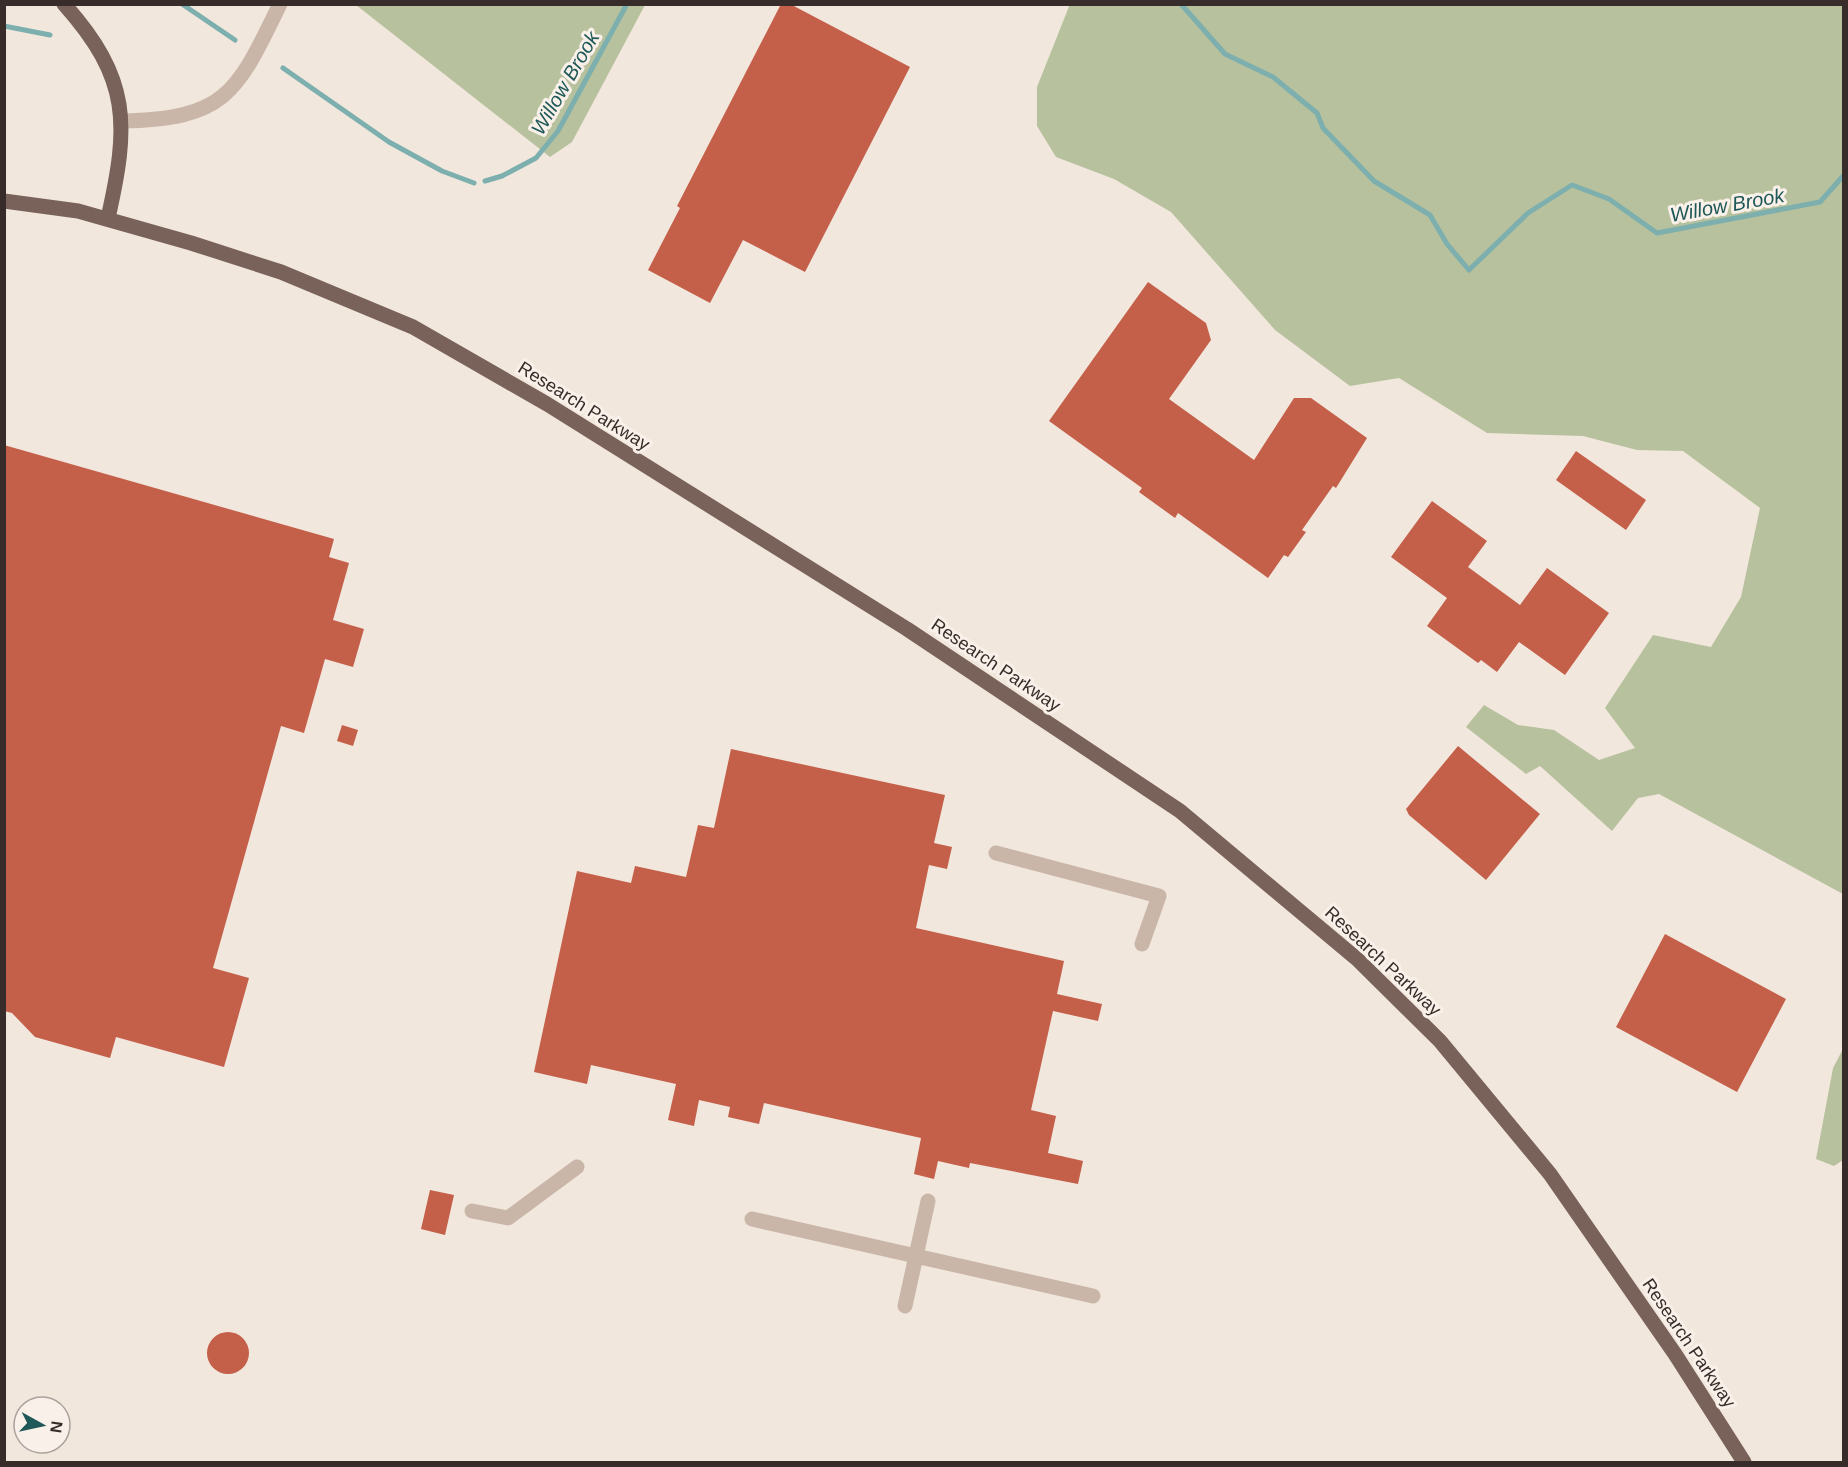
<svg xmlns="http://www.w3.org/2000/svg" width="1848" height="1467" viewBox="0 0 1848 1467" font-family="Arial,sans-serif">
<rect width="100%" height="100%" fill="#f2e7dd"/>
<path fill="#b7c19d" d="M1070 4 1843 5V894L1659 794 1638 798 1612 831 1540 766 1526 774 1466 727 1484 705 1518 725 1554 730 1599 760 1635 748 1605 708 1653 635 1711 647 1741 597 1760 508 1683 451 1637 450 1583 436 1487 433 1399 378 1350 386 1275 330 1171 212 1114 179 1056 157 1037 126V87Z
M356 5H645L572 142 550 157Z
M1843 1049V1160L1834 1166 1816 1159 1833 1068Z"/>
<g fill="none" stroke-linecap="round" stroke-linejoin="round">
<path stroke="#7cafae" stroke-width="5" d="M182 4 235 40
M1181 4 1225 54 1273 77 1317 113 1323 128 1374 181 1430 215 1447 244 1469 270 1528 213 1572 185 1609 199 1657 233 1820 202 1844 175
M4 26 50 35
M283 68 389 142 442 171 474 183
M485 181 502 176 536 158 558 131 627 4"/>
</g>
<path fill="#c45f49" d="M781 4H790L910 67 805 272 743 240 710 303 648 270 680 208 677 206Z
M1148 282 1206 323 1211 340 1169 399 1254 460 1294 398H1311L1367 438 1336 488 1333 486 1302 530 1306 532 1288 557 1284 555 1268 578 1178 513 1175 518 1139 492 1142 488 1049 421Z
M4 445 334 539 329 557 349 563 333 620 364 629 353 667 325 659 304 733 281 726 213 968 249 978 224 1067 116 1037 110 1058 35 1037 12 1013 4 1011Z
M1576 451 1646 500 1626 530 1556 480Z
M1432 501 1487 541 1468 567 1520 605 1547 568 1609 613 1565 675 1519 642 1497 672 1481 660 1478 663 1427 626 1447 598 1391 557Z
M342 725 358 730 353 746 337 741Z
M1458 746 1540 814 1486 880 1409 815 1406 809Z
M731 749 945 795 934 843 952 847 947 869 929 865 916 928 1064 961 1057 994 1102 1004 1098 1021 1053 1011 1031 1110 1056 1116 1048 1153 1083 1161 1078 1184 970 1163 969 1168 938 1161 934 1179 914 1174 921 1138 764 1103 759 1124 728 1117 730 1107 699 1100 694 1126 668 1120 676 1084 591 1065 587 1084 534 1072 577 871 631 883 635 866 686 877 698 825 714 828Z
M1665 934 1786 999 1737 1092 1616 1027Z
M430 1190 454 1195 445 1235 421 1229Z
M207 1353a21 21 0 1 1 42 0a21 21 0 1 1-42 0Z"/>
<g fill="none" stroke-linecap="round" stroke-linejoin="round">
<path stroke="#cab6a9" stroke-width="15" d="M122 121C227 119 237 92 280 4
M996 853 1159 896 1142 944
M472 1211 508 1218 577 1167
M752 1219 1093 1296
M905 1306 928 1201"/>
<path stroke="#79625a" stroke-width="15" d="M64 4C131 79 129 125 108 218
M4 201 78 211 191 243 281 272 413 327 547 404 907 629 1180 811 1357 959 1440 1041 1550 1174 1675 1354 1744 1462"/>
</g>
<g text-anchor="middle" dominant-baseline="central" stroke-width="6" stroke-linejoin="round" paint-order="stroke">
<g font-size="18" fill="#372c29" stroke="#f9f1e9">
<text transform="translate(584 406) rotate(32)">Research Parkway</text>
<text transform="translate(996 665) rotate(34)">Research Parkway</text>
<text transform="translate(1383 961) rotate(43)">Research Parkway</text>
<text transform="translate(1689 1343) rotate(56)">Research Parkway</text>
</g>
<g font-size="20" font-style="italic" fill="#1f5858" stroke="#f9f1e9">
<text transform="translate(565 83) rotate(-60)">Willow Brook</text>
<text transform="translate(1727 205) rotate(-10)">Willow Brook</text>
</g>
</g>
<rect width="1848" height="1467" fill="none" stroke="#372c29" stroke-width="12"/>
<g transform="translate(42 1425) rotate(98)"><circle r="28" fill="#f9f1e9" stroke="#aba29c" stroke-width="1.5"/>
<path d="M0-4.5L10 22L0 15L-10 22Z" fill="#1f5858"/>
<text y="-9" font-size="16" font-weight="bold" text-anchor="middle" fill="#372c29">N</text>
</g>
</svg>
